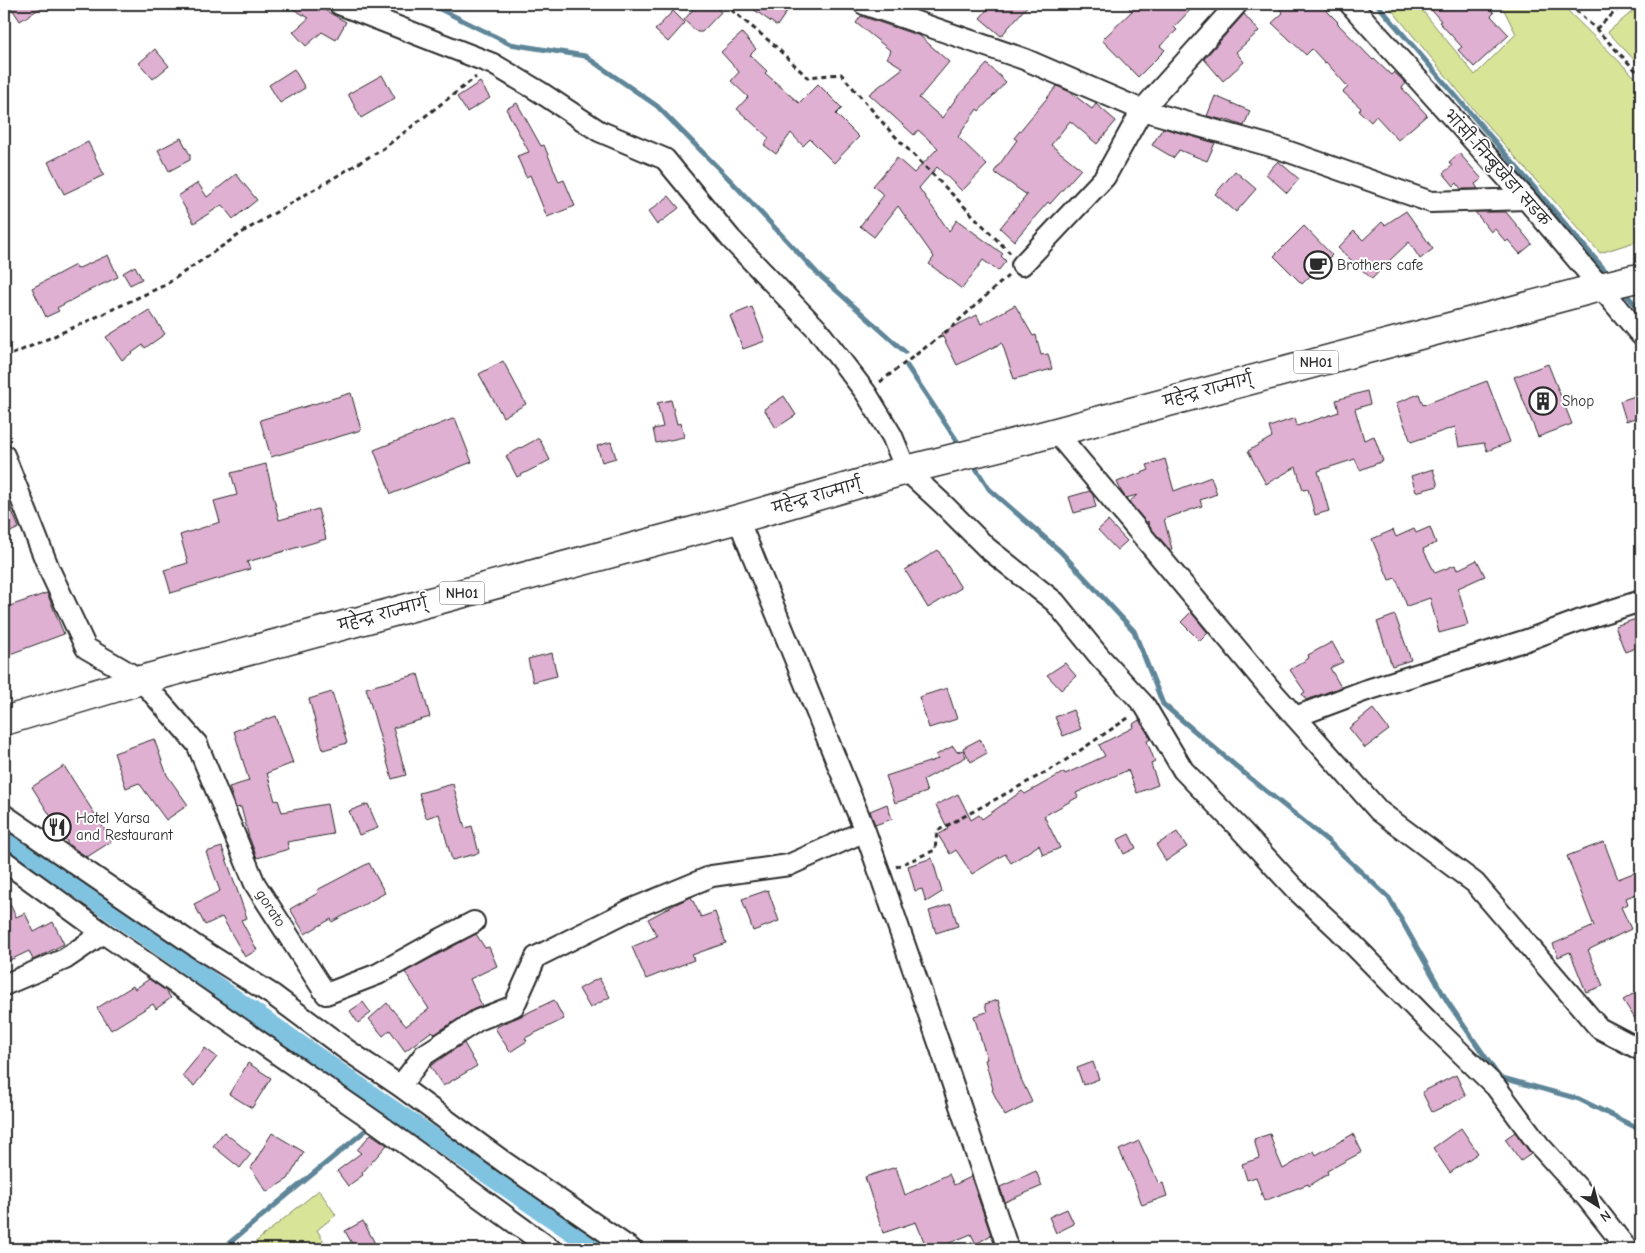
<svg xmlns="http://www.w3.org/2000/svg" width="1645" height="1253" viewBox="0 0 1645 1253" font-family="'Comic Neue','Playpen Sans Deva',sans-serif">
<rect width="100%" height="100%" fill="#fff"/>
<filter id="ink" filterUnits="userSpaceOnUse"><feTurbulence type="fractalNoise" baseFrequency=".02" numOctaves="2"/><feDisplacementMap in="SourceGraphic" scale="10" xChannelSelector="R" yChannelSelector="G"/><feConvolveMatrix kernelMatrix="1 2 1 2 8 2 1 2 1" color-interpolation-filters="sRGB"/></filter>
<g filter="url(#ink)">
<path fill="#d8e598" stroke="#828862" d="M1387 4H1417L1475 75 1516 34 1501 4H1561L1641 83V240L1600 253 1479 116Z
M1641 4V67L1608 32Z
M319 1190 336 1215 317 1230 328 1249H247Z"/>
<g fill="none" stroke-linecap="round" stroke-linejoin="round">
<path stroke="#5e8698" stroke-width="5" d="M430 4 510 44 585 56 657 106 732 182 818 274 905 352
M1377 4 1609 275
M1623 291 1641 311
M907 366 961 447
M972 462 989 489 1060 551 1134 631 1163 704 1250 778 1328 841 1389 898 1447 1001 1499 1077 1579 1099 1641 1130
M376 1110 383 1103
M222 1249 366 1130"/>
<path stroke="#80c3e1" stroke-width="19" d="M4 836 383 1103 597 1249"/>
</g>
<path fill="#dfb0d1" stroke="#2b2b2b" d="M9 4H47L20 21Z
M284 4H314L346 22 336 40 322 32 306 46 293 32 309 18Z
M698 4H712L721 12 702 32H697L684 20Z
M746 4H792L777 26Z
M992 4H1029L1001 36 980 18Z
M1125 4H1196L1174 27 1177 30 1160 46 1165 50 1138 77 1102 40 1132 11Z
M1275 4H1320L1338 22 1337 23 1373 60 1374 59 1391 75 1394 72 1406 83 1402 88 1427 115 1398 140 1376 116 1371 122 1359 111 1361 108 1343 92 1348 87 1326 62 1325 63 1312 49 1306 55 1272 23 1283 13Z
M1426 4H1485L1494 13 1491 16 1509 35 1474 67 1458 50 1462 47 1439 22 1441 21Z
M673 11 685 23 668 42 655 30Z
M1244 14 1259 31 1236 52 1244 62 1223 81 1204 59Z
M861 16 920 36 949 62 919 98 942 118 957 97 987 64 1006 82 979 111 977 109 958 137 987 165 962 191 937 167 919 188 949 231 957 220 1003 254 1001 256 1006 261 998 271 983 260 962 289 929 264 934 257 898 206 874 237 860 226 884 195 873 186 897 158 914 173 938 148 918 130 914 135 869 94 903 68 887 58 891 51 856 23Z
M742 33 756 49 750 55 767 71 765 73 799 103 818 84 842 108 836 114 859 137 834 163 810 139 803 146 791 133 776 154 764 145 769 138 737 109 748 97 731 81 739 72 721 52Z
M155 49 169 66 153 79 139 63Z
M294 69 305 88 280 103 269 85Z
M382 75 395 98 361 118 348 94Z
M480 82 490 98 467 112 457 97Z
M1057 86 1070 92 1092 109 1096 104 1116 121 1097 144 1070 121 1051 145 1081 169 1050 204 1048 202 1014 241 1000 228 1027 195 994 172 1017 140 1014 138Z
M1215 96 1250 111 1244 126 1224 119V120L1207 116Z
M517 103 541 146 544 145 559 182 564 180 575 206 547 217 530 175 526 177 517 156 529 152 506 109Z
M1163 128 1215 143 1207 161 1179 150 1174 158 1152 145Z
M181 138 190 155V160L169 171 158 150Z
M88 142 104 175 64 194 48 162Z
M1459 153 1482 179 1475 184 1478 189H1461L1457 183 1454 186 1443 173 1452 166 1449 162Z
M1278 161 1299 179 1287 193 1266 174Z
M1235 171 1256 189 1236 212 1215 194Z
M236 174 257 200 233 219 222 205 194 223 178 196 198 183 207 197Z
M669 196 679 208 657 225 648 212Z
M1406 211 1433 249 1420 259 1409 242 1389 261 1372 279 1338 248 1354 231 1363 240 1382 222 1385 225Z
M1475 212H1506L1532 244 1520 254 1508 240 1506 242 1495 229 1491 232Z
M1304 226 1332 255 1302 284 1274 256Z
M108 255 118 277 88 291 57 308 59 311 46 317 32 288 75 265 77 269Z
M135 266 142 279 130 285 123 273Z
M1015 305 1033 336 1036 335 1041 355 1048 354 1052 369 1014 379 1002 343 957 365 941 333 977 315 981 324Z
M752 307 765 341 743 349 730 316Z
M149 310 165 334 145 348 143 345 122 360 106 337Z
M503 361 526 404 503 417 479 374Z
M1548 364 1572 424 1538 437 1514 377Z
M1487 381 1510 442 1487 451 1484 443 1459 447 1455 427 1411 442 1396 403 1419 394 1423 405Z
M1367 391 1370 404 1355 409 1364 440 1374 436 1383 461 1360 470 1355 459 1318 471 1329 511 1315 515 1308 489 1303 490 1296 467 1266 484 1248 451 1272 437 1269 427 1295 418 1297 426 1339 412 1336 400Z
M351 393 361 430 271 457 260 420Z
M1641 394V416L1626 421 1620 401Z
M784 396 796 415 776 428 764 409Z
M671 400 677 424 681 423 684 437 656 443 653 429 663 427 657 403Z
M455 418 472 462 391 494 374 450Z
M539 438 550 460 517 477 506 456Z
M611 442 616 458 602 462 597 446Z
M1165 459 1174 491 1211 477 1217 494 1200 500 1202 506 1164 519 1172 549 1170 550 1149 526 1148 521 1147 523 1129 502 1137 495 1126 498 1121 491 1117 482 1149 470 1147 465Z
M266 464 279 520 318 509 326 539 247 562 250 569 171 593 164 570 188 563 180 535 220 522 214 501 237 495 231 473Z
M1433 469 1438 486 1416 492 1411 476Z
M4 491 19 528 4 535Z
M1090 491 1093 495 1096 507 1074 513 1069 497Z
M1108 521 1127 541 1117 550 1098 530Z
M1430 527 1436 543 1423 549 1435 573 1455 565 1457 570 1477 560 1485 576 1458 588 1468 625 1439 633 1430 598 1407 606 1396 578 1389 580 1372 539 1393 530 1396 537 1414 529 1416 533Z
M938 550 961 588 928 608 905 570Z
M47 593 64 634 10 654 4 635V608Z
M1191 612 1208 633 1200 641 1181 622Z
M1395 615 1411 660 1392 666 1377 622Z
M1636 619V621L1641 619V646L1625 652 1615 626Z
M1332 642 1343 662 1330 668 1341 687 1306 700 1302 694 1305 692 1290 670 1309 658 1308 655Z
M552 653 557 676 533 682 528 659Z
M1065 663 1076 676 1061 690 1047 675Z
M418 674 430 717 393 728 406 775 392 779 366 688Z
M947 688 957 719 929 728 919 697Z
M332 692 347 743 323 750 309 699Z
M1373 709 1389 730 1365 748 1349 728Z
M1073 710 1081 729 1063 736 1055 717Z
M276 716 293 763 267 773 275 801 278 800 282 812 327 804 333 834 287 842 289 849 257 858 249 837 241 807 236 808 229 787 249 781 234 731Z
M1139 720 1151 739 1147 741 1155 762 1151 764 1158 785 1137 793 1128 770 1076 793 1078 797 1044 816 1060 848 1043 855 1039 845 1011 863 1005 854 972 874 956 850 950 854 938 835 948 829 936 805 958 794 971 820 979 815 982 819 1022 791 1025 794 1064 772 1065 774 1105 756 1099 745 1134 727 1133 724Z
M154 739 167 775 188 805 166 820 139 783 126 788 114 753Z
M980 739 987 753 971 762 963 748Z
M953 746 957 752 963 750 966 757 923 780 927 792 895 803 886 776 938 759 936 755Z
M64 766 112 841 87 857 69 845 32 787Z
M453 784 465 828 472 826 479 853 452 860 439 814 426 818 419 793Z
M368 804 378 828 359 835 349 811Z
M887 804 892 819 875 825 870 811Z
M1177 832 1187 847 1166 861 1156 845Z
M1129 834 1136 848 1124 854 1117 840Z
M1604 842 1618 879 1641 870V892L1626 898 1628 904 1621 907 1631 929 1588 950 1603 986 1586 992 1570 952 1558 957 1553 944 1594 926 1567 856Z
M222 847 247 918 241 920 257 950 245 957 222 917 205 925 194 904 220 891 206 852Z
M932 858 942 892 926 902 922 889 915 891 908 866Z
M369 863 385 893 332 922 331 919 305 934 290 909 318 893 317 890Z
M768 890 779 921 753 931 742 899Z
M4 891 16 917 25 913 34 932 53 922 64 944 33 960 29 951 4 963Z
M691 897 701 917 715 912 726 943 692 955 694 960 646 979 632 947 657 936 648 919 676 904Z
M951 904 958 926 936 933 929 911Z
M476 934 485 948 489 947 497 966 470 979 482 1006 472 1010 435 1034 432 1031 405 1051 390 1030 383 1036 369 1019 387 1003 406 1026 429 1009 405 972Z
M599 978 610 997 590 1008 579 989Z
M149 979 166 991 171 998 156 1009 153 1004 111 1030 97 1008 133 986 135 989Z
M1641 989V1028L1623 1000Z
M554 1000 564 1019 525 1038 527 1041 510 1052 495 1028 504 1023 519 1017Z
M998 1000 1021 1079 1032 1102 1005 1116 992 1090 993 1089 985 1060 987 1059 974 1016 987 1012 985 1004Z
M363 1002 371 1013 358 1023 350 1011Z
M464 1043 477 1066 443 1086 430 1066Z
M205 1048 217 1057 194 1086 182 1076Z
M1093 1062 1099 1079 1083 1085 1077 1068Z
M248 1063 271 1078 252 1108 229 1094Z
M1456 1075 1466 1096 1432 1112 1422 1092Z
M1461 1128 1478 1153 1450 1173 1433 1148Z
M224 1132 251 1154 240 1168 213 1146Z
M1515 1132 1531 1154 1521 1161 1505 1139Z
M272 1133 304 1152 288 1179 267 1192 251 1168Z
M371 1134 387 1145 362 1173 363 1175 348 1186 337 1171 361 1153 357 1150Z
M1270 1134 1275 1150 1283 1169 1314 1151 1316 1155 1353 1134 1362 1152 1327 1171 1328 1174 1309 1186 1308 1184 1264 1201 1256 1177 1247 1180 1242 1164 1259 1158 1254 1139Z
M1139 1141 1159 1184 1163 1183 1167 1196 1142 1205 1134 1182 1119 1150Z
M896 1167 905 1195 949 1174 954 1185 971 1177 991 1235 976 1244 971 1234 935 1249H927L916 1222 883 1233 865 1177Z
M1036 1171 1042 1186 1005 1202 1000 1187Z
M1067 1209 1074 1224 1056 1233 1049 1217Z
M363 1221 378 1249H355L345 1231Z"/>
<g fill="none" stroke-linecap="round" stroke-linejoin="round">
<g stroke="#2b2b2b" stroke-width="24">
<path id="street" d="M339 4 493 64 540 92 599 131 665 159 731 239 817 329 866 393 892 436 906 470 944 505 987 548 1055 602 1099 656 1145 706 1183 770 1240 829 1295 889 1339 930 1430 1023 1496 1087 1539 1145 1587 1198 1627 1249
M864 4 1024 59 1142 110 1278 148 1431 202 1526 199
M1350 4 1526 199 1641 335
M1022 265 1105 177 1142 110 1237 4
M1055 431 1272 691 1379 811 1475 883 1599 1028 1641 1050
M4 455 49 569 86 648 141 680 197 744 255 884 326 994 378 974 439 940 474 922
M738 519 865 831 941 1049 1008 1249
M1295 717 1364 691 1527 640 1578 621 1641 601
M4 815 197 947 273 995 347 1050 400 1086 504 1162 631 1249
M4 861 103 933 65 959 4 985
M103 933 377 1123 551 1249
M400 1086 424 1055 478 1020 514 1006 536 957 632 909 712 876 789 865 865 831"/>
</g>
<g stroke="#2b2b2b" stroke-width="31">
<path id="highway" d="M4 721 141 680 738 519 906 470 1026 440 1600 287 1633 279"/>
</g>
<path stroke="#2b2b2b" stroke-width="3" stroke-dasharray="5 4" stroke-linecap="butt" d="M724 4 773 44 807 77 841 74 890 131 1010 253
M1569 4 1596 29 1641 76
M1596 29 1624 4
M4 358 79 325 165 285 246 230 384 148 476 77
M880 382 947 331 1008 276
M896 867 935 850 937 831 1057 766 1131 716"/>
<use href="#street" stroke="#fff" stroke-width="20"/>
<use href="#highway" stroke="#fff" stroke-width="28"/>
</g>
</g>
<defs>
<g id="cafe-ring" transform="scale(1.4375)"><circle r="9.5" fill="#fff" stroke="#2b2b2b" stroke-width="1.5"/><path d="M-5.5-4.5H6V0H3Q3 3.5 0 3.5H-2.5Q-5.5 3.5-5.5 0ZM3-3.2v2h1.7v-2ZM-6 4.5H4V6H-6Z" fill="#2b2b2b"/></g>
<g id="building-ring" transform="scale(1.4375)"><circle r="9.5" fill="#fff" stroke="#2b2b2b" stroke-width="1.5"/><path d="M-4-6H4V6H1V3H-1V6H-4ZM-2.5-4.3h1.7v1.8h-1.7ZM.8-4.3h1.7v1.8H.8ZM-2.5-1h1.7V.8h-1.7ZM.8-1h1.7V.8H.8Z" fill="#2b2b2b"/></g>
<g id="restaurant-ring" transform="scale(1.4375)"><circle r="9.5" fill="#fff" stroke="#2b2b2b" stroke-width="1.5"/><path d="M-5-6h1v4h1v-4h1v4h1v-4h1v5L-1.5 .5V6h-2V.5L-5-1ZM5-6V6H3V1.5H1.5Q1.5-4 5-6Z" fill="#2b2b2b"/></g>
</defs>
<g fill-rule="evenodd">
<use href="#cafe-ring" x="1318" y="265"/>
<use href="#building-ring" x="1543" y="401"/>
<use href="#restaurant-ring" x="57" y="827"/>
</g>
<g text-anchor="middle" dominant-baseline="central" stroke-width="4" stroke-linejoin="round" paint-order="stroke">
<g fill="#fff" stroke="#6b6b6b" stroke-width="1">
<rect x="1293.5" y="350.5" width="45" height="23" rx="4"/>
<rect x="439.5" y="581.5" width="45" height="23" rx="4"/>
</g>
<g font-size="14" font-weight="bold" fill="#2b2b2b">
<text x="1316" y="362">NH01</text>
<text x="462" y="593">NH01</text>
</g>
<g font-size="15" fill="#2b2b2b" stroke="#fff">
<text transform="translate(1497 168) rotate(48)">भांसी-निम्बुखेडा सडक</text>
<text transform="translate(1208 390) rotate(-15)">महेन्द्र राज्मार्ग्</text>
<text transform="translate(817 496) rotate(-16)">महेन्द्र राज्मार्ग्</text>
<text transform="translate(383 614) rotate(-15)">महेन्द्र राज्मार्ग्</text>
<text transform="translate(271 908) rotate(57)">gorato</text>
</g>
<g font-size="15" fill="#2b2b2b" stroke="#fff" text-anchor="start">
<text x="1337" y="265">Brothers cafe</text>
<text x="1562" y="401">Shop</text>
<text x="76" y="818">Hotel Yarsa<tspan x="76" dy="17">and Restaurant</tspan></text>
</g>
</g>
<rect width="1645" height="1253" fill="none" stroke="#fff" stroke-width="20"/>
<rect x="10" y="10" width="1625" height="1233" fill="none" stroke="#2b2b2b" stroke-width="2" filter="url(#ink)"/>
<g transform="translate(1598 1206) rotate(144)" stroke="#ffffff" stroke-width="4" paint-order="stroke">
<path d="M0-4L9 19L0 12L-9 19Z" fill="#2b2b2b"/>
<text y="-8" font-size="14" font-weight="bold" text-anchor="middle" fill="#2b2b2b">N</text>
</g>
</svg>
